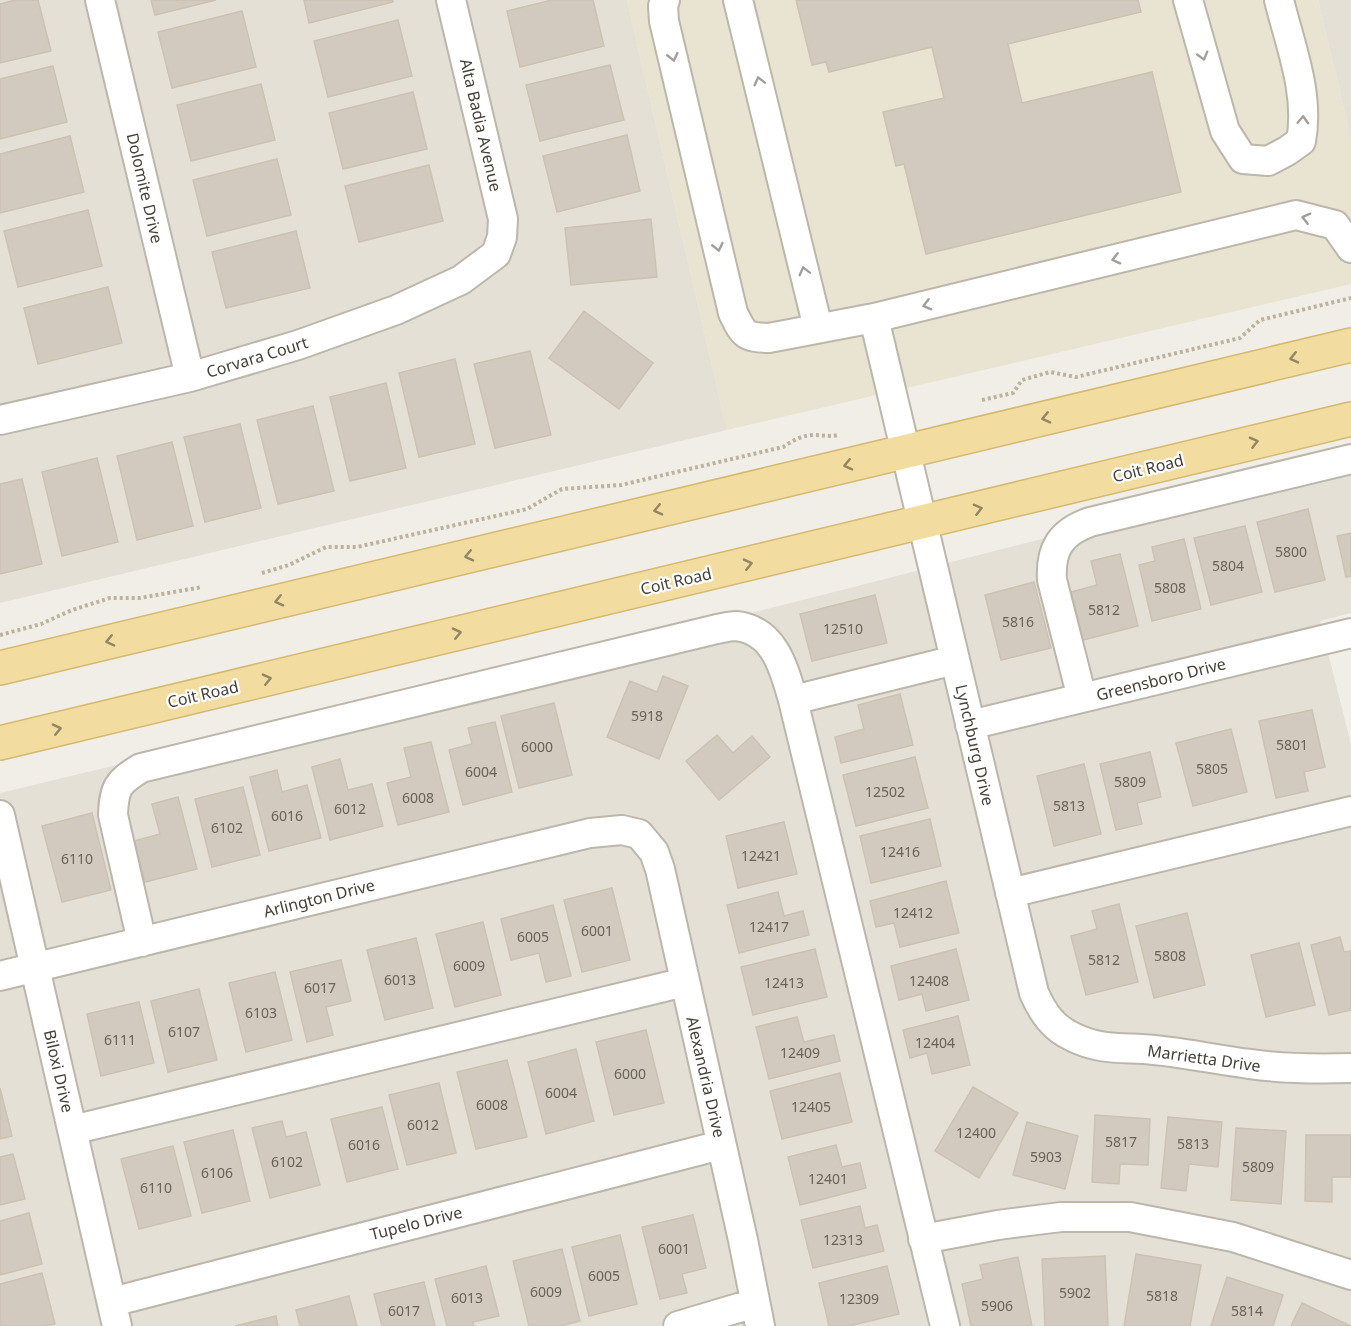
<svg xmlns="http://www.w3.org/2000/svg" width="1351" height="1326" viewBox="0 0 1351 1326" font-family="'Noto Sans',sans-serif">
<rect width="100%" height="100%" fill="#f1eee7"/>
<path fill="#e5e0d6" d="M0 0H627L727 430 0 603Z
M1318 0H1351V139Z
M1351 460V613L1320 621 1351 744V1326H0V793L775 607Z"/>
<path fill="#e9e3d2" d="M627 0H1318L1351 139V284L727 430Z"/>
<path fill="#d2cabe" stroke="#ccc2b2" stroke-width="1.5" d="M15 0H38L51 51 0 63V4Z
M151 0H216L155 15Z
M304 0H393V2L309 23Z
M552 0H593L604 46 520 67 507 11Z
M796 0H1138L1141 12 1008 44 1022 103 1152 72 1181 192 926 254 904 164 896 166 883 112 944 98 932 47 829 72 826 62 812 65Z
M242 11 256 67 172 88 158 32Z
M398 20 412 76 328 97 314 41Z
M610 65 624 120 540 141 526 85Z
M53 66 67 122 0 139V79Z
M261 84 275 140 191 161 177 105Z
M413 92 427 149 343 169 329 113Z
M627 135 640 191 557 212 543 156Z
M70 136 84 192 0 213V154Z
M277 159 291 215 207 236 193 180Z
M429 165 443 221 359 242 345 186Z
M88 210 102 266 18 287 4 231Z
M651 219 657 277 571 285 565 228Z
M296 231 310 288 226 308 212 252Z
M108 287 122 343 38 364 24 308Z
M584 311 653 363 619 409 549 358Z
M530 351 551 435 495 448 474 364Z
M455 359 475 444 419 457 399 373Z
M386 383 406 468 350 481 330 397Z
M313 406 334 491 278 504 257 420Z
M240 424 261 508 205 522 184 437Z
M172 442 193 526 137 540 117 456Z
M97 458 118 542 62 556 42 472Z
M22 479 42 564 0 574V484Z
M1308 509 1325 580 1275 592 1257 522Z
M1245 526 1262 592 1211 605 1194 538Z
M1351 533V576L1346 577 1337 536Z
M1184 539 1201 609 1152 621 1139 565 1155 561 1152 547Z
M1120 554 1138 626 1083 640 1071 592 1097 585 1091 561Z
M1034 582 1051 648 1001 660 985 595Z
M875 595 887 643 812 661 800 614Z
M663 676 688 686 659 759 607 737 630 681 657 692Z
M900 694 913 745 841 763 835 737 864 729 858 705Z
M554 703 572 775 519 788 501 716Z
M1312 710 1325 767 1304 772 1308 791 1276 798 1259 721Z
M495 722 512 792 463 805 449 750 472 744 468 728Z
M1231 729 1247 792 1193 806 1176 743Z
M717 735 733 753 752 736 770 757 719 800 686 761Z
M431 742 449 812 398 825 387 783 411 777 404 748Z
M1150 752 1161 797 1137 803 1142 824 1116 830 1100 764Z
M915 757 928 808 856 826 843 775Z
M340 759 348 790 372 784 383 826 330 840 312 767Z
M1084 764 1101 834 1054 846 1037 776Z
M277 770 282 792 307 785 321 838 269 851 250 777Z
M243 787 260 855 212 867 195 799Z
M178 797 197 869 145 882 134 841 160 834 152 804Z
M92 813 111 890 62 902 42 826Z
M930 819 941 866 871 883 860 836Z
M784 822 797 874 738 888 726 836Z
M946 881 959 933 900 947 894 923 876 927 870 901Z
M612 888 630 960 582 972 564 900Z
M778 892 784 916 803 911 809 935 739 953 727 905Z
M1119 904 1138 982 1086 995 1071 936 1097 929 1092 911Z
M553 905 571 976 546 982 539 953 511 960 501 919Z
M1187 913 1205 985 1154 998 1136 926Z
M483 922 501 995 455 1007 436 934Z
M1340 937 1344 952 1351 951V1010L1329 1015 1311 945Z
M416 938 433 1008 385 1020 367 950Z
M1299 943 1315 1005 1266 1017 1251 955Z
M815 949 827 997 753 1015 741 967Z
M956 949 969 1000 926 1011 922 994 899 1000 891 966Z
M341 960 351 1001 326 1007 333 1035 307 1042 290 972Z
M275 972 292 1040 246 1052 229 983Z
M199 989 217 1060 168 1072 151 1001Z
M139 1002 154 1063 101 1076 87 1014Z
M958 1016 970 1065 932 1074 927 1053 910 1058 903 1030Z
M797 1017 804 1042 834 1035 840 1061 769 1079 756 1027Z
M646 1030 664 1103 614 1115 596 1042Z
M576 1049 594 1121 546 1134 528 1062Z
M507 1060 527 1137 476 1149 457 1072Z
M840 1073 852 1122 782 1139 770 1091Z
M439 1083 456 1153 407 1165 389 1095Z
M973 1087 1018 1113 979 1178 935 1151Z
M0 1088 12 1136 0 1139Z
M382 1107 398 1169 347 1182 331 1119Z
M1095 1115 1150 1119 1148 1165 1120 1164 1119 1184 1092 1182Z
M1168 1117 1222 1122 1218 1167 1189 1164 1186 1191 1161 1188Z
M282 1121 286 1137 306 1132 320 1185 270 1198 252 1128Z
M1027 1122 1078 1136 1065 1189 1013 1175Z
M1236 1128 1286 1131 1281 1204 1231 1200Z
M233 1130 250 1201 202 1213 184 1142Z
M1306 1135H1351V1177H1332V1202L1305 1201Z
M836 1145 842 1167 860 1163 866 1188 800 1205 788 1157Z
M173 1146 191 1216 139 1229 121 1159Z
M13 1154 25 1199 0 1205V1157Z
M860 1206 865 1228 877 1225 884 1251 813 1268 801 1220Z
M29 1213 42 1264 0 1275V1221Z
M693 1215 706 1268 682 1274 687 1293 660 1299 642 1227Z
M620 1235 637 1304 589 1316 572 1247Z
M562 1249 580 1321 561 1326H529L513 1261Z
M1136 1254 1201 1265 1190 1326H1124Z
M1105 1256 1108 1326H1045L1042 1259Z
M1018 1257 1032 1326H971L962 1284 983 1279 980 1265Z
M486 1266 499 1316 473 1322 474 1326H447L435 1279Z
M887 1266 899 1314 849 1326H829L819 1283Z
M42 1273 55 1324 45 1326H0V1284Z
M1227 1277 1283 1295 1273 1326H1211Z
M424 1282 435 1326H382L374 1294Z
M349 1296 357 1326H300L296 1310Z
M1302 1303 1351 1326H1291Z
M276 1316 278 1326H235Z"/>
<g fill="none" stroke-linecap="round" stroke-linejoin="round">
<g stroke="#bcb6ab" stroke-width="32">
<path id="minor" d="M100 0 190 377
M665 0 663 6 664 21 733 313C744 335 744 337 769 338L874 318
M738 0 818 328
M1188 0 1225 131 1243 159 1268 161 1287 151 1301 141C1310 94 1290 45 1279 0
M1351 248 1335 225 1296 215 874 318 1034 993C1043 1013 1053 1028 1073 1037 1101 1051 1124 1047 1154 1050 1186 1053 1218 1060 1250 1064 1284 1069 1317 1069 1351 1068
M0 420 190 377 298 345 396 310 461 280 496 254 502 237 503 219 451 0
M1082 698 1052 580C1050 549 1061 532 1090 522L1351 459
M793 700 955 660
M970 725 1351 633
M0 815 117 1326
M1010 893 1351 811
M142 942 113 815C114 787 118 782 141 768L717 629C722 628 730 626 736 626 775 630 784 669 793 700L945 1326
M0 976 590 833 622 830 639 834 654 852 660 869 743 1240 760 1326
M72 1130 685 982
M923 1239 998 1225 1061 1217H1130L1233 1237 1351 1275
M112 1302 721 1145
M678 1326 755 1303"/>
</g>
<g stroke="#d5b971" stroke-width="36">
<path id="major" d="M0 668 1351 345
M0 743 1351 419"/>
</g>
<path stroke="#bcb29e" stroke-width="4" stroke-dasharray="3 3" stroke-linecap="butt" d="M982 400 1013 393 1022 380 1050 372 1076 377 1240 338 1260 320 1351 298
M262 573 289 565 326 547H357L527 509 562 489 621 485 783 447C792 441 802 435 814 435 822 435 829 437 838 435
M0 635 41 624 72 610 110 598H140L202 587"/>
<use href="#minor" stroke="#fff" stroke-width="28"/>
<use href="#major" stroke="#f2dc9f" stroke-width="33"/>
</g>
<defs><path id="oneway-chevron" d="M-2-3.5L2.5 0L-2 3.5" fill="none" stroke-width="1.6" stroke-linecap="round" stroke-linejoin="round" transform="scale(1.5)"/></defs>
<g stroke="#a29f9b">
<use href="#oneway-chevron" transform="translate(1203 56) rotate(74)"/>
<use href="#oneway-chevron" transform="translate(673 57) rotate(77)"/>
<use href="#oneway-chevron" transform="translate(759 81) rotate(-104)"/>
<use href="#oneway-chevron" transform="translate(1303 120) rotate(-87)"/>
<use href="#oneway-chevron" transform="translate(1306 218) rotate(-166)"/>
<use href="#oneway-chevron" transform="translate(718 247) rotate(77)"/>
<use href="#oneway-chevron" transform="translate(1116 259) rotate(166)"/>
<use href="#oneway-chevron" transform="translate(804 271) rotate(-104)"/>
<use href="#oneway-chevron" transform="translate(927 305) rotate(166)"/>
</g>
<g stroke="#928666">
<use href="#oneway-chevron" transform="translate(1294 358) rotate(167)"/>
<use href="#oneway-chevron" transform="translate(1046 418) rotate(167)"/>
<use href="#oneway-chevron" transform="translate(1254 442) rotate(-14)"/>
<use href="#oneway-chevron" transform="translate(848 465) rotate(167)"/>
<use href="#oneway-chevron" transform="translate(978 509) rotate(-14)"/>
<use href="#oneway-chevron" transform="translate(658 510) rotate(167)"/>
<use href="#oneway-chevron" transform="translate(469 556) rotate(167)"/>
<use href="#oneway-chevron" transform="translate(748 564) rotate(-13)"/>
<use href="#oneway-chevron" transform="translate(279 601) rotate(167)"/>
<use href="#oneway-chevron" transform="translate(457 633) rotate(-13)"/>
<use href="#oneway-chevron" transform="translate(110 641) rotate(167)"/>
<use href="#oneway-chevron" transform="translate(267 679) rotate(-13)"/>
<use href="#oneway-chevron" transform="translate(57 729) rotate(-13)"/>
</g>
<g text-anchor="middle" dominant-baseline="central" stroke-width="4.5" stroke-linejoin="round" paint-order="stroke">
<g font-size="14" fill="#686259">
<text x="1291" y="551">5800</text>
<text x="1228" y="565">5804</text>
<text x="1170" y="587">5808</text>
<text x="1104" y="609">5812</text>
<text x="1018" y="621">5816</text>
<text x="843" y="628">12510</text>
<text x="647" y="715">5918</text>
<text x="1292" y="744">5801</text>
<text x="537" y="746">6000</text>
<text x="1212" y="768">5805</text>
<text x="481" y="771">6004</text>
<text x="1130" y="781">5809</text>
<text x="885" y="791">12502</text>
<text x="418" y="797">6008</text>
<text x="1069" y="805">5813</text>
<text x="350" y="808">6012</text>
<text x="287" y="815">6016</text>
<text x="227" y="827">6102</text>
<text x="900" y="851">12416</text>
<text x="761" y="855">12421</text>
<text x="77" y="858">6110</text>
<text x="913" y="912">12412</text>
<text x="769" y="926">12417</text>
<text x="597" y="930">6001</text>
<text x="533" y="936">6005</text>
<text x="1170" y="955">5808</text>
<text x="1104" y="959">5812</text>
<text x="469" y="965">6009</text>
<text x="400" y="979">6013</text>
<text x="929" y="980">12408</text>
<text x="784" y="982">12413</text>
<text x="320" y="987">6017</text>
<text x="261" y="1012">6103</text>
<text x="184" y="1031">6107</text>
<text x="120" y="1039">6111</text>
<text x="935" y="1042">12404</text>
<text x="800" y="1052">12409</text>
<text x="630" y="1073">6000</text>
<text x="561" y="1092">6004</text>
<text x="492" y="1104">6008</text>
<text x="811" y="1106">12405</text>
<text x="423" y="1124">6012</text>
<text x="976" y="1132">12400</text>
<text x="1121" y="1141">5817</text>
<text x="1193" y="1143">5813</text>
<text x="364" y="1144">6016</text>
<text x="1046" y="1156">5903</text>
<text x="287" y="1161">6102</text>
<text x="1258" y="1166">5809</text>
<text x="217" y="1172">6106</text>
<text x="828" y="1178">12401</text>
<text x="156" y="1187">6110</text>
<text x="843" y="1239">12313</text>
<text x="674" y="1248">6001</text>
<text x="604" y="1275">6005</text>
<text x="546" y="1291">6009</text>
<text x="1075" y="1292">5902</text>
<text x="1162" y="1295">5818</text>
<text x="467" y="1297">6013</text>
<text x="859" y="1298">12309</text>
<text x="997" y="1305">5906</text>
<text x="404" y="1310">6017</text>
<text x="1247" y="1310">5814</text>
</g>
<g font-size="16" fill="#443f37" stroke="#fff">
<text transform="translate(481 125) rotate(77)">Alta Badia Avenue</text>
<text transform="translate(145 188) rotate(77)">Dolomite Drive</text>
<text transform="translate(257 357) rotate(-17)">Corvara Court</text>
<text transform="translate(1148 468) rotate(-14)">Coit Road</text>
<text transform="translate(676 581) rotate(-13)">Coit Road</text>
<text transform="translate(1161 679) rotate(-14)">Greensboro Drive</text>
<text transform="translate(203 694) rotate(-13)">Coit Road</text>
<text transform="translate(975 745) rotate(77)">Lynchburg Drive</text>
<text transform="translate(319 898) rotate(-14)">Arlington Drive</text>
<text transform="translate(1204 1058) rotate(8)">Marrietta Drive</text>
<text transform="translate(59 1071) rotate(77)">Biloxi Drive</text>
<text transform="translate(706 1077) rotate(77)">Alexandria Drive</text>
<text transform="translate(416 1223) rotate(-14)">Tupelo Drive</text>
</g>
</g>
</svg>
